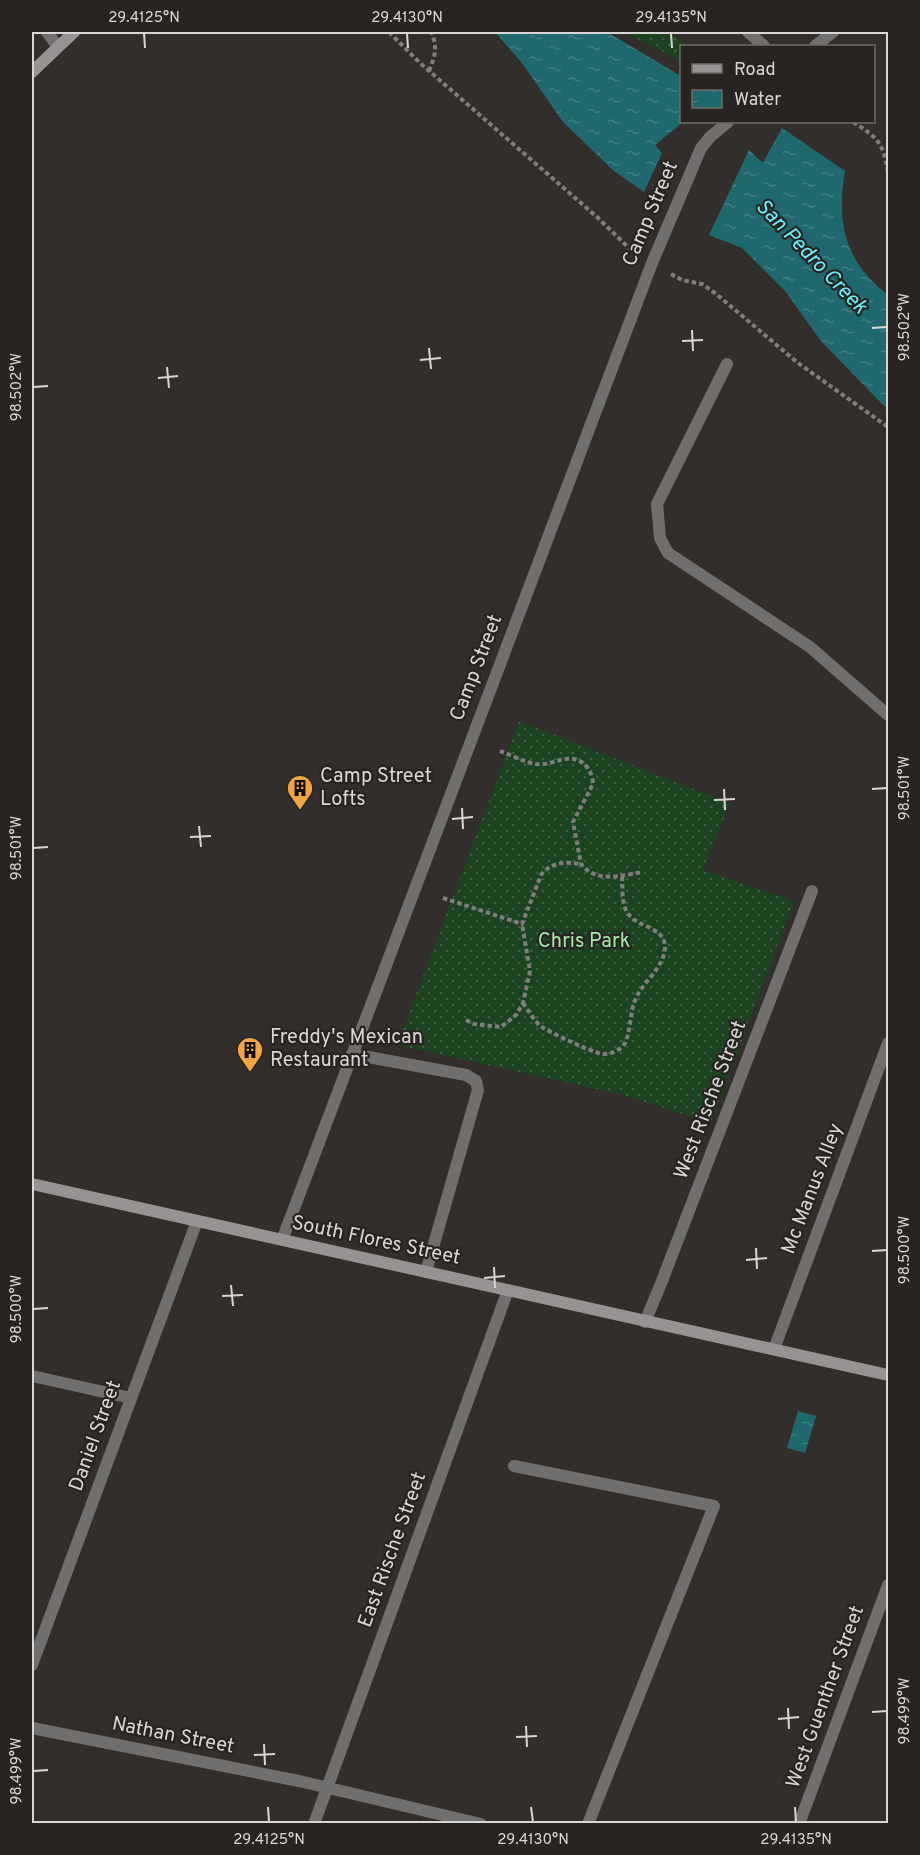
<svg xmlns="http://www.w3.org/2000/svg" width="920" height="1855" viewBox="0 0 920 1855" font-family="Overpass,sans-serif">
<defs>
<pattern id="grass-dots" width="8" height="8" patternUnits="userSpaceOnUse" patternTransform="scale(1.5)"><rect width="8" height="8" fill="#1c421f"/><path d="M2 2h.1M6 6h.1" fill="none" stroke="#3c5d3f" stroke-width="1.8" stroke-linecap="round"/></pattern>
<pattern id="water-ripples" width="26" height="14" patternUnits="userSpaceOnUse" patternTransform="scale(1.5)"><rect width="26" height="14" fill="#1f696e"/><path d="M2 4q2-2 4 0t4 0M15 11q2-2 4 0t4 0" fill="none" stroke="#3f7e82"/></pattern>
</defs>
<rect width="100%" height="100%" fill="#312e2b"/>
<path fill="url(#grass-dots)" d="M623 32H668L688 46H682L681 63 676 58Z
M519 721 730 803 703 870 794 901 711 1123 620 1094 397 1045Z"/>
<path fill="url(#water-ripples)" d="M495 32H607L681 76 683 122 655 145 662 153 644 192 614 171 563 122 522 63Z
M782 128 845 171C836 223 845 262 888 295V408L882 404 821 341 785 291 742 248 709 235 749 150 763 163Z
M798 1411 816 1416 805 1453 787 1448Z"/>
<g fill="none" stroke-linecap="round" stroke-linejoin="round">
<path stroke="#807e7c" stroke-width="4" stroke-dasharray="4.5 3" stroke-linecap="butt" d="M389 32 420 63 597 217 633 252
M429 71C435 57 438 46 431 32
M853 122C878 138 883 142 888 172
M671 274 682 280 702 284 715 293 798 363 888 427
M500 751C511 755 524 762 536 764 553 766 567 752 583 763 589 768 593 776 593 784L573 822 581 864C596 884 623 875 643 872
M443 898 522 924 541 875C552 861 566 862 581 864
M523 1003C528 1010 533 1018 539 1025 546 1031 592 1052 601 1054 610 1055 621 1050 625 1043 632 1028 629 1009 638 994 646 980 665 965 665 947 665 926 636 928 627 912 621 902 623 888 622 877
M466 1020 474 1024 501 1027 516 1015 523 1003 530 971 522 924"/>
<path stroke="#716f6e" stroke-width="12" d="M47 32 58 47
M748 32 764 46
M727 364 657 504 660 538 668 553 810 647 888 715
M352 1054 466 1075 476 1081 478 1090 426 1272
M32 1376 131 1398
M514 1466 714 1506 588 1824"/>
<path stroke="#716f6e" stroke-width="12" d="M815 46 833 32
M282 1240 652 263 701 148 710 137 728 122
M645 1322 662 1281 812 891
M774 1349 888 1043
M32 1665 197 1221
M32 1728 299 1781 481 1824
M314 1824 508 1290
M799 1824 888 1585"/>
<path stroke="#969392" stroke-width="12" d="M32 72 74 32
M32 1184 888 1375"/>
</g>
<path fill="none" stroke="#d9d7d6" stroke-width="2" d="M144 33 145 48M407 33 408 48M671 33 672 48M872 328 887 327M692 330 693 351M682 341 703 340M429 348 431 369M420 360 441 358M167 367 169 388M158 378 178 376M33 387 48 386M724 789 725 810M872 789 887 788M714 800 735 799M462 808 463 829M452 819 473 817M199 826 201 847M190 837 211 836M33 848 48 847M756 1248 757 1269M872 1251 887 1250M746 1260 767 1258M494 1267 495 1288M484 1278 505 1276M231 1285 233 1306M222 1296 243 1295M33 1309 48 1308M788 1708 789 1729M872 1712 887 1711M778 1719 799 1717M526 1726 527 1747M516 1737 537 1736M264 1744 265 1765M254 1755 275 1754M33 1771 48 1770M268 1807 269 1822M531 1807 533 1822M795 1807 796 1822"/>
<defs>
<g id="building-pin" transform="scale(1.35)"><path d="M0 17L-7.5 6A9.5 9.5 0 1 1 7.5 6Z" fill="#f2a541" stroke="#272421"/><path d="M-4-6H4V6H1V3H-1V6H-4ZM-2.5-4.3h1.7v1.8h-1.7ZM.8-4.3h1.7v1.8H.8ZM-2.5-1h1.7V.8h-1.7ZM.8-1h1.7V.8H.8Z" fill="#111"/></g>
</defs>
<g fill-rule="evenodd">
<use href="#building-pin" x="300" y="788"/>
<use href="#building-pin" x="250" y="1050"/>
</g>
<g text-anchor="middle" dominant-baseline="central" stroke-width="4.5" stroke-linejoin="round" paint-order="stroke">
<g font-size="20" fill="#d9d7d6" stroke="#272421">
<text transform="translate(651 214) rotate(-67)">Camp Street</text>
<text transform="translate(477 668) rotate(-69)">Camp Street</text>
<text transform="translate(711 1100) rotate(-69)">West Rische Street</text>
<text transform="translate(813 1189) rotate(-69)">Mc Manus Alley</text>
<text transform="translate(376 1241) rotate(12)">South Flores Street</text>
<text transform="translate(96 1436) rotate(-70)">Daniel Street</text>
<text transform="translate(393 1550) rotate(-70)">East Rische Street</text>
<text transform="translate(826 1697) rotate(-70)">West Guenther Street</text>
<text transform="translate(173 1736) rotate(11)">Nathan Street</text>
</g>
<g font-size="20" fill="#d9d7d6" stroke="#272421" text-anchor="start">
<text x="320" y="777">Camp Street<tspan x="320" dy="23">Lofts</tspan></text>
<text x="270" y="1038">Freddy's Mexican<tspan x="270" dy="23">Restaurant</tspan></text>
</g>
<g font-size="20" fill="#a3eba6" stroke="#272421">
<text x="584" y="942">Chris Park</text>
</g>
<g font-size="21" font-style="italic" fill="#6bf2fd" stroke="#272421">
<text transform="translate(811 257) rotate(46)">San Pedro Creek</text>
</g>
</g>
<rect width="920" height="1855" fill="none" stroke="#272421" stroke-width="66"/>
<rect x="680" y="45" width="195" height="78" fill="#272421" stroke="#6e6c69" stroke-width="1.5"/>
<rect x="692" y="64" width="30" height="9" fill="#969392" stroke="#6e6c69" stroke-width="1.5"/>
<text x="734" y="75" font-size="18" fill="#d9d7d6">Road</text>
<rect x="692" y="90" width="30" height="18" fill="url(#water-ripples)" stroke="#6e6c69" stroke-width="1.5"/>
<text x="734" y="105" font-size="18" fill="#d9d7d6">Water</text>
<rect x="33" y="33" width="854" height="1789" fill="none" stroke="#d9d7d6" stroke-width="2"/>
<g font-size="15" text-anchor="middle" fill="#d9d7d6">
<text x="144" y="22">29.4125°N</text>
<text x="407" y="22">29.4130°N</text>
<text x="671" y="22">29.4135°N</text>
<text transform="translate(904 327) rotate(-90)" y="5">98.502°W</text>
<text transform="translate(16 387) rotate(-90)" y="5">98.502°W</text>
<text transform="translate(904 788) rotate(-90)" y="5">98.501°W</text>
<text transform="translate(16 848) rotate(-90)" y="5">98.501°W</text>
<text transform="translate(904 1250) rotate(-90)" y="5">98.500°W</text>
<text transform="translate(16 1309) rotate(-90)" y="5">98.500°W</text>
<text transform="translate(904 1711) rotate(-90)" y="5">98.499°W</text>
<text transform="translate(16 1771) rotate(-90)" y="5">98.499°W</text>
<text x="269" y="1844">29.4125°N</text>
<text x="533" y="1844">29.4130°N</text>
<text x="796" y="1844">29.4135°N</text>
</g>
</svg>
